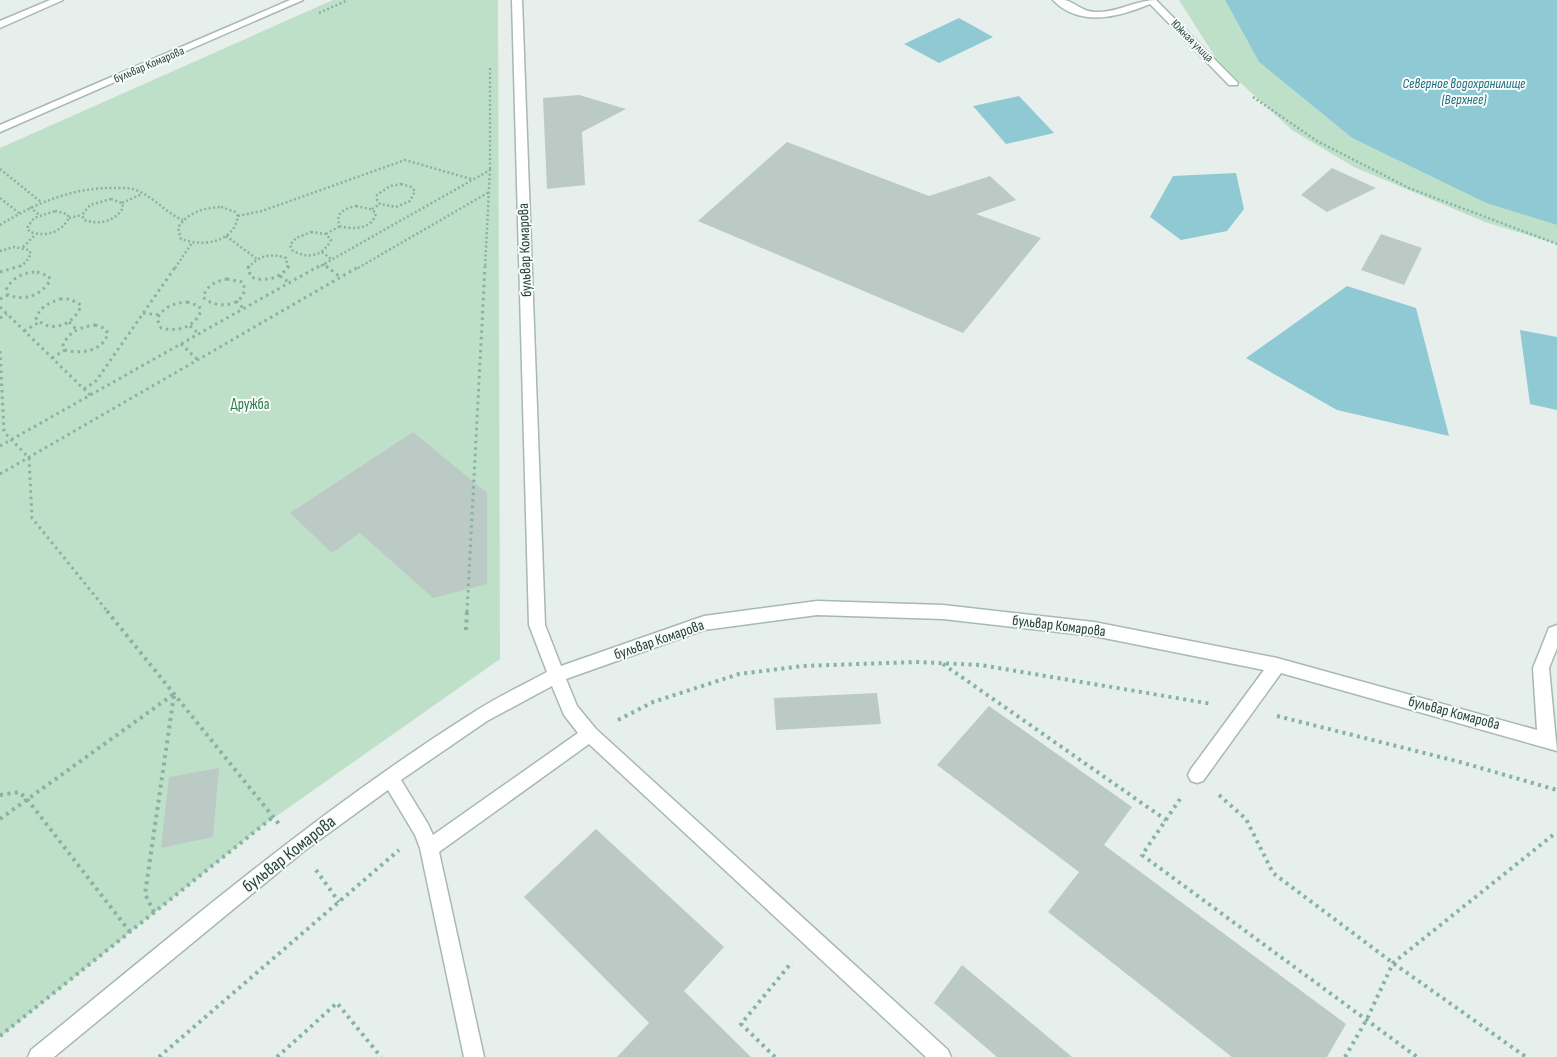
<svg xmlns="http://www.w3.org/2000/svg" width="1557" height="1057" viewBox="0 0 1557 1057" font-family="'Sofia Sans Condensed',sans-serif">
<rect width="100%" height="100%" fill="#e6efeb"/>
<path fill="#bfe0c8" d="M333 0H498L500 659 261 827 0 1037V148Z
M1179 0H1225L1259 62 1352 138 1486 203 1557 225V244L1485 222 1354 167 1292 130 1219 63Z"/>
<path fill="#8ec9d4" d="M1225 0H1557V225L1486 203 1352 138 1259 62Z
M959 18 993 37 939 63 904 44Z
M1019 96 1054 133 1006 144 973 106Z
M1236 173 1244 209 1227 231 1181 240 1150 217 1173 176Z
M1347 286 1416 308 1449 436 1337 410 1246 358Z
M1520 330 1557 337V410L1530 404Z"/>
<path fill="#bbcac4" d="M579 95 626 109 582 132 585 185 547 189 543 98Z
M787 142 929 196 990 176 1016 200 976 214 1041 238 963 333 698 221Z
M1332 168 1376 188 1327 212 1301 195Z
M1381 234 1422 248 1404 285 1361 270Z
M413 432 487 493V584L433 598 360 533 332 553 290 513Z
M877 693 881 724 776 730 774 698Z
M989 706 1132 807 1104 845 1346 1024 1327 1057H1232L1048 912 1079 872 937 765Z
M219 768 213 837 161 848 169 777Z
M596 829 724 947 684 991 751 1057H617L649 1023 524 897Z
M962 965 1072 1057H997L934 1003Z"/>
<g fill="none" stroke-linecap="round" stroke-linejoin="round">
<g stroke="#a8b8b2" stroke-width="3">
<path id="minor" d="M50 0H63L0 28V21Z
M290 0H303L0 132V125Z
M512 0H522L545 625 561 666 704 616 817 601 943 605 1094 622 1277 658 1537 730 1533 668 1549 628 1557 625V648L1549 668 1557 751 1281 673 1203 781 1197 783 1191 781 1188 775 1191 769 1264 670 1094 636 943 619 817 615 704 630 566 679 577 706 596 729 948 1050 951 1057H926L589 744 439 852 484 1057H464L420 848 415 835 388 790 304 851 54 1057H28L31 1050C175 933 317 811 474 712 497 697 523 685 547 672L529 625ZM552 686 564 715 578 733 433 835 428 824 401 780 487 721Z
M1053 0C1057 0 1062 0 1065 0 1078 4 1084 13 1098 12 1119 12 1136 0 1156 0L1238 83 1237 85H1229L1150 4C1119 17 1080 28 1053 0Z"/>
</g>
<path stroke="#86b3a5" stroke-width="2.5" stroke-dasharray="2 2.5" stroke-linecap="butt" d="M319 13 348 0
M490 68V170
M1253 97 1317 141 1409 188 1557 244
M0 169 41 202
M401 184 411 187 415 191 410 201 396 207 380 204 377 200V195L390 186Z
M0 198 19 213
M111 199 122 203 123 208C114 222 99 225 84 220L82 215 90 205Z
M122 203 142 194
M356 206 370 209 376 213C373 229 353 230 340 226 334 213 344 209 356 206Z
M30 207 39 215
M221 207 235 212 238 216C234 243 203 247 181 239L178 228C187 212 204 208 221 207Z
M372 209 380 204
M55 211 67 214 69 218C61 233 45 237 30 232L27 228 34 218Z
M238 216 262 211 405 160 471 179
M69 218 82 215
M0 225C34 204 71 188 111 188 120 188 130 187 138 191 155 198 166 213 183 220
M311 232 326 234 331 240C323 256 308 260 292 250L290 245 296 238Z
M326 234 340 226
M226 236 257 259
M23 247 35 235
M0 251 14 247 29 250 31 254 26 262 18 268
M322 252 331 259
M323 264 328 268
M175 268 192 243
M248 268C259 255 271 253 286 258L288 268
M317 268 490 170 485 268
M358 268 489 192"/>
<path stroke="#86b3a5" stroke-width="3" stroke-dasharray="2.5 4" stroke-linecap="butt" d="M249 266 248 268 251 277C265 282 280 279 289 266
M326 266 340 277
M0 272 20 266
M37 272 49 276 50 281C40 296 25 301 8 295L6 290C12 277 24 272 37 272Z
M280 276 290 283
M227 279 243 282C251 306 216 311 203 297 207 285 216 281 227 279Z
M0 299 8 295
M60 299H70L81 305C76 324 50 335 36 318 40 307 49 303 60 299Z
M236 301 244 309
M187 302 199 306 201 311C194 328 178 332 161 328L157 319C163 307 174 303 187 302Z
M0 307 90 395
M143 313 159 315
M0 318 7 314
M69 322 76 329
M95 325 104 328 108 333C103 352 80 354 65 350L63 345C69 331 81 327 95 325Z
M190 326 199 334
M24 331 38 323
M181 344 198 360
M0 351 4 432 29 458 32 518 108 612
M52 358 65 350
M84 389 96 381 176 266
M0 446 319 266
M0 474 360 266
M467 612 485 266"/>
<path stroke="#86b3a5" stroke-width="4" stroke-dasharray="3 4.5" stroke-linecap="butt" d="M107 611 279 824
M466 630 467 611
M943 664 1166 820
M1277 716 1460 762 1557 790
M618 720 653 702 739 674 803 666 916 662 981 665 1212 704
M0 795 19 792 27 799 130 932
M1219 795 1246 819 1273 873 1393 963 1526 1057
M1180 799 1142 855 1417 1057
M0 819 174 694
M316 870 339 902
M154 912 145 894 174 695
M0 1036 273 817
M159 1057 399 850
M277 1057 337 1003 381 1057
M775 1057 741 1024 792 962
M1345 1057 1367 1019 1393 963 1553 835 1557 837"/>
<use href="#minor" fill="#fff" fill-rule="evenodd"/>
</g>
<g text-anchor="middle" dominant-baseline="central" stroke-width="4" stroke-linejoin="round" paint-order="stroke">
<g font-size="12" fill="#24423a" stroke="#f7fbf9">
<text transform="translate(1192 41) rotate(45)">Южная улица</text>
<text transform="translate(149 65) rotate(-23)">бульвар Комарова</text>
</g>
<g font-size="14" font-style="italic" fill="#1c6f80" stroke="#f7fbf9">
<text x="1464" y="83">Северное водохранилище<tspan x="1464" dy="16">(Верхнее)</tspan></text>
</g>
<g font-size="15" fill="#24423a" stroke="#f7fbf9">
<text transform="translate(525 250) rotate(-92)">бульвар Комарова</text>
<text transform="translate(1059 626) rotate(7)">бульвар Комарова</text>
<text transform="translate(659 640) rotate(-19)">бульвар Комарова</text>
<text transform="translate(1454 713) rotate(15)">бульвар Комарова</text>
</g>
<g font-size="15" fill="#2d7a4b" stroke="#f7fbf9">
<text x="250" y="404">Дружба</text>
</g>
<g font-size="18" fill="#24423a" stroke="#f7fbf9">
<text transform="translate(289 854) rotate(-38)">бульвар Комарова</text>
</g>
</g>
</svg>
